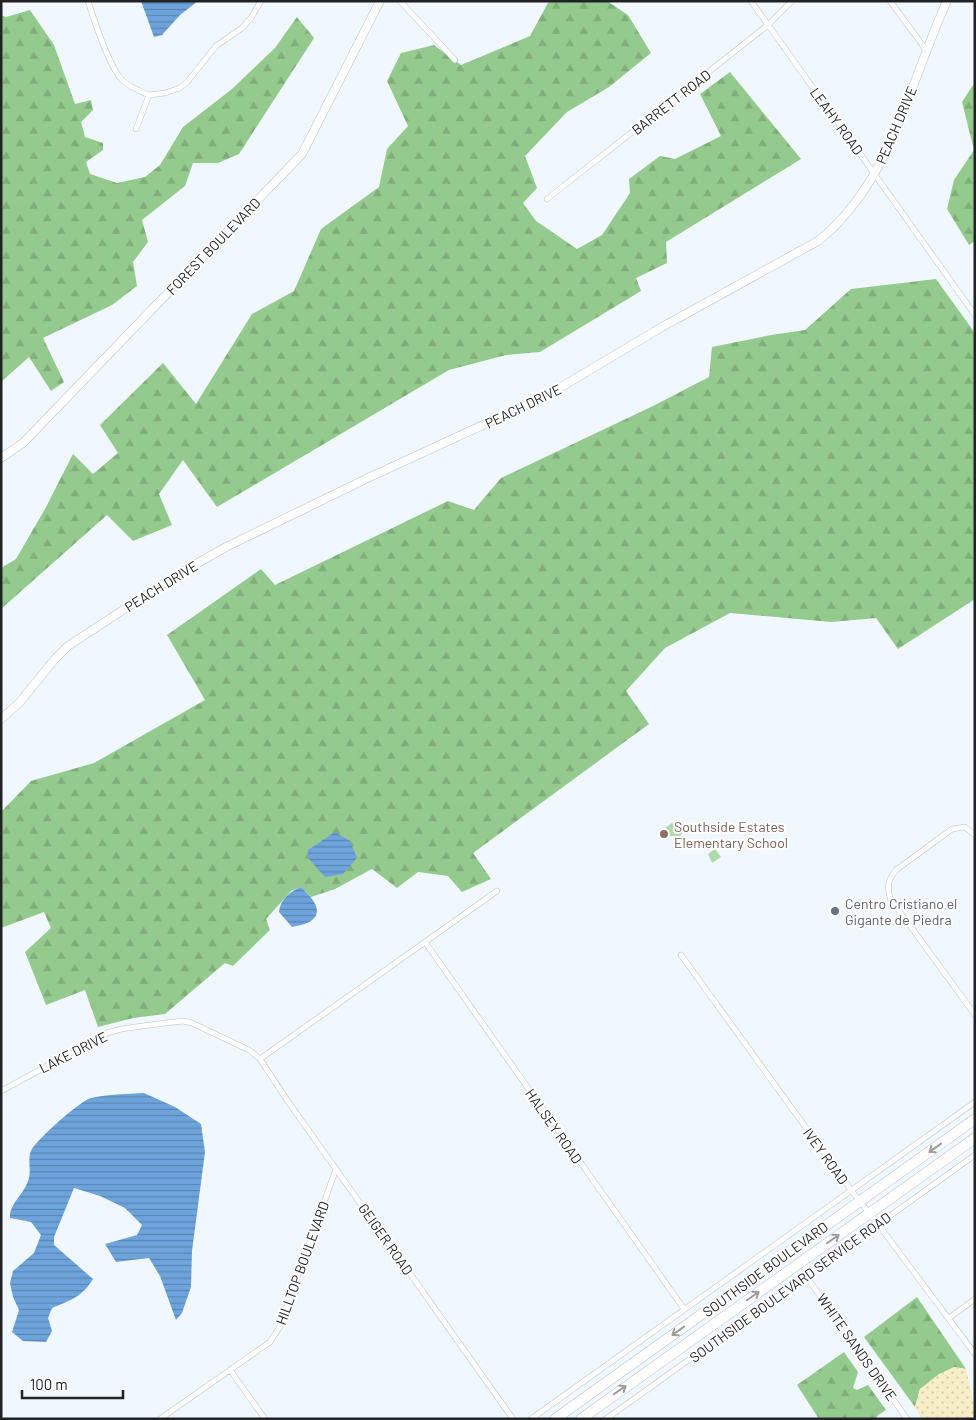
<svg xmlns="http://www.w3.org/2000/svg" width="976" height="1420" viewBox="0 0 976 1420" font-family="Barlow,sans-serif">
<defs>
<pattern id="forest-firs" width="22" height="20" patternUnits="userSpaceOnUse" patternTransform="scale(1.25)"><rect width="22" height="20" fill="#95ca8e"/><path d="M5 1l3.5 6h-7zM16 11l3.5 6h-7z" fill="#80ad7a"/></pattern>
<pattern id="sand-dots" width="8" height="8" patternUnits="userSpaceOnUse" patternTransform="scale(1.25)"><rect width="8" height="8" fill="#f7edc7"/><path d="M2 2h.1M6 6h.1" fill="none" stroke="#d3cbab" stroke-width="1.8" stroke-linecap="round"/></pattern>
<pattern id="water-rules" width="6" height="5" patternUnits="userSpaceOnUse" patternTransform="scale(1.25)"><rect width="6" height="5" fill="#6ea4dc"/><path d="M0 2.5h6" fill="none" stroke="#5a85b2"/></pattern>
</defs>
<rect width="100%" height="100%" fill="#f1f7fe"/>
<path fill="#b0d9aa" d="M672 823 678 825 683 832 680 836H669L665 828Z
M715 849 721 857 712 863 708 854Z"/>
<path fill="url(#forest-firs)" d="M549 1H607L628 15 651 53 609 87 567 112 525 156 537 188 523 203 536 221 577 249 602 235 630 193 629 179 660 156 675 159 721 136 700 94 730 72 801 159 666 242 667 263 636 278 641 291 540 352 506 355 449 370 217 507 183 460 159 494 172 525 133 541 107 515 1 609V568L16 559 45 509 73 454 93 474 118 453 100 425 163 363 196 404 252 314 294 291 321 229 379 187 387 149 408 126 387 81 401 53 434 45 461 65 530 36Z
M30 10 54 45 75 104 91 100 93 110 81 122 85 137 103 143V150L86 162 90 174 117 183 145 177 160 165 183 127 232 89 275 48 297 17 314 38 239 154 218 163H193L185 186 142 220 148 242 133 262 137 286 112 305 43 338 64 382 51 391 29 357 1 382V15L6 17Z
M975 82V241L969 245 947 209 954 180 974 150 962 102Z
M936 279 975 333V599L898 649 876 618 831 622 730 613 665 648 626 691 649 724 473 853 491 879 462 892 448 876 418 872 397 888 372 869 335 889 311 897 301 887 291 891 266 919 270 930 233 966 225 963 165 1014 133 1018 98 1027 85 990 46 1005 25 952 51 928 44 912 1 928V812L31 781 94 763 205 700 167 635 261 569 275 585 448 501 474 510 501 478 653 406 709 377 712 347 771 335 805 330 851 289Z
M917 1297 966 1369 954 1367 920 1389 915 1407 864 1337Z
M844 1352 858 1372 853 1388 857 1390 868 1385 886 1410 877 1416V1419H819L797 1385Z"/>
<path fill="url(#sand-dots)" d="M954 1367 966 1369 972 1396 975 1419H922L915 1407 920 1389 939 1374Z"/>
<path fill="url(#water-rules)" d="M141 1H198L180 15 162 35 154 37Z
M335 832 350 841 357 858 343 874 325 877 308 858V850Z
M301 887C309 895 326 910 311 921 307 924 297 926 292 927L279 912C280 900 290 891 301 887Z
M144 1093 175 1107 201 1124 205 1152 192 1251 191 1287 182 1313 176 1320 160 1276 149 1258 116 1262 105 1244 137 1235 142 1225 125 1208 100 1196 74 1188 54 1237V1245L93 1279C82 1297 71 1300 52 1308L48 1318 52 1331 46 1342 23 1341 12 1332 19 1310 13 1297 10 1283 13 1271 34 1253 41 1235 31 1222 10 1218C9 1204 24 1194 28 1181 32 1171 27 1160 31 1151 35 1141 81 1100 91 1098 108 1094 127 1094 144 1093Z"/>
<g fill="none" stroke-linecap="round" stroke-linejoin="round">
<g stroke="#bbc1c7" stroke-width="6">
<path id="street" d="M88 1C94 20 109 66 122 80 129 87 140 91 149 95
M400 1 455 60
M751 1 975 315
M890 1 927 51
M149 95 165 93 180 88 188 81 216 46 242 28 251 18 261 1
M136 129 149 95
M547 199 768 25 792 1
M975 835 965 827 952 829 896 870C888 880 887 885 890 898L975 1015
M425 942 684 1309
M681 955 851 1190 878 1224 975 1354
M260 1059 497 891
M1 1091 107 1033 121 1029 165 1023 183 1021 192 1023 249 1050 260 1059 287 1100 513 1419
M806 1276 907 1419
M949 1318 975 1299
M230 1370 265 1419
M160 1419 270 1342 279 1328 336 1169
M531 1419 975 1102
M606 1419 975 1155"/>
</g>
<g stroke="#bbc1c7" stroke-width="9">
<path id="secondary" d="M1 458 23 443 302 154 380 1
M1 719 19 703 55 659 68 646 175 576 226 547 370 477 546 396 662 327 818 241C892 182 909 83 947 1"/>
</g>
<g stroke="#bbc1c7" stroke-width="11">
<path id="highway" d="M555 1419 975 1119
M581 1419 975 1138"/>
</g>
<use href="#street" stroke="#fff" stroke-width="5"/>
<use href="#secondary" stroke="#fff" stroke-width="8"/>
<use href="#highway" stroke="#fff" stroke-width="10"/>
</g>
<defs><path id="oneway-shaft" d="M-6 0H5M1.5-3L5.5 0L1.5 3" fill="none" stroke-width="1.6" stroke-linecap="round" stroke-linejoin="round" transform="scale(1.25)"/></defs>
<g stroke="#9b9c9c">
<use href="#oneway-shaft" transform="translate(935 1148) rotate(144)"/>
<use href="#oneway-shaft" transform="translate(833 1239) rotate(-35)"/>
<use href="#oneway-shaft" transform="translate(753 1296) rotate(-35)"/>
<use href="#oneway-shaft" transform="translate(678 1331) rotate(144)"/>
<use href="#oneway-shaft" transform="translate(620 1390) rotate(-35)"/>
</g>
<circle fill="#8d6e63" stroke="#fff" stroke-width="2" cx="664" cy="834" r="5"/>
<circle fill="#6b7280" stroke="#fff" stroke-width="2" cx="835" cy="911" r="5"/>
<g text-anchor="middle" dominant-baseline="central" stroke-width="4" stroke-linejoin="round" paint-order="stroke">
<g font-size="14" fill="#202224" stroke="#fff">
<text transform="translate(671 102) rotate(-38)">BARRETT ROAD</text>
<text transform="translate(837 121) rotate(54)">LEAHY ROAD</text>
<text transform="translate(896 125) rotate(-67)">PEACH DRIVE</text>
<text transform="translate(213 246) rotate(-46)">FOREST BOULEVARD</text>
<text transform="translate(523 406) rotate(-26)">PEACH DRIVE</text>
<text transform="translate(161 586) rotate(-32)">PEACH DRIVE</text>
<text transform="translate(73 1052) rotate(-27)">LAKE DRIVE</text>
<text transform="translate(554 1126) rotate(55)">HALSEY ROAD</text>
<text transform="translate(826 1156) rotate(54)">IVEY ROAD</text>
<text transform="translate(386 1239) rotate(55)">GEIGER ROAD</text>
<text transform="translate(302 1263) rotate(-70)">HILLTOP BOULEVARD</text>
<text transform="translate(765 1269) rotate(-36)">SOUTHSIDE BOULEVARD</text>
<text transform="translate(790 1287) rotate(-36)">SOUTHSIDE BOULEVARD SERVICE ROAD</text>
<text transform="translate(857 1347) rotate(55)">WHITE SANDS DRIVE</text>
</g>
<g font-size="14" fill="#785e54" stroke="#fff" text-anchor="start">
<text x="674" y="826">Southside Estates<tspan x="674" dy="16">Elementary School</tspan></text>
</g>
<g font-size="14" fill="#5b616d" stroke="#fff" text-anchor="start">
<text x="845" y="903">Centro Cristiano el<tspan x="845" dy="16">Gigante de Piedra</tspan></text>
</g>
</g>
<rect width="976" height="1420" fill="none" stroke="#202224" stroke-width="5"/>
<path d="M22 1390v8h101v-8" fill="none" stroke="#202224" stroke-width="2.5"/>
<text x="30" y="1390" font-size="15" fill="#202224" stroke="#ffffff" stroke-width="4" paint-order="stroke">100 m</text>
</svg>
